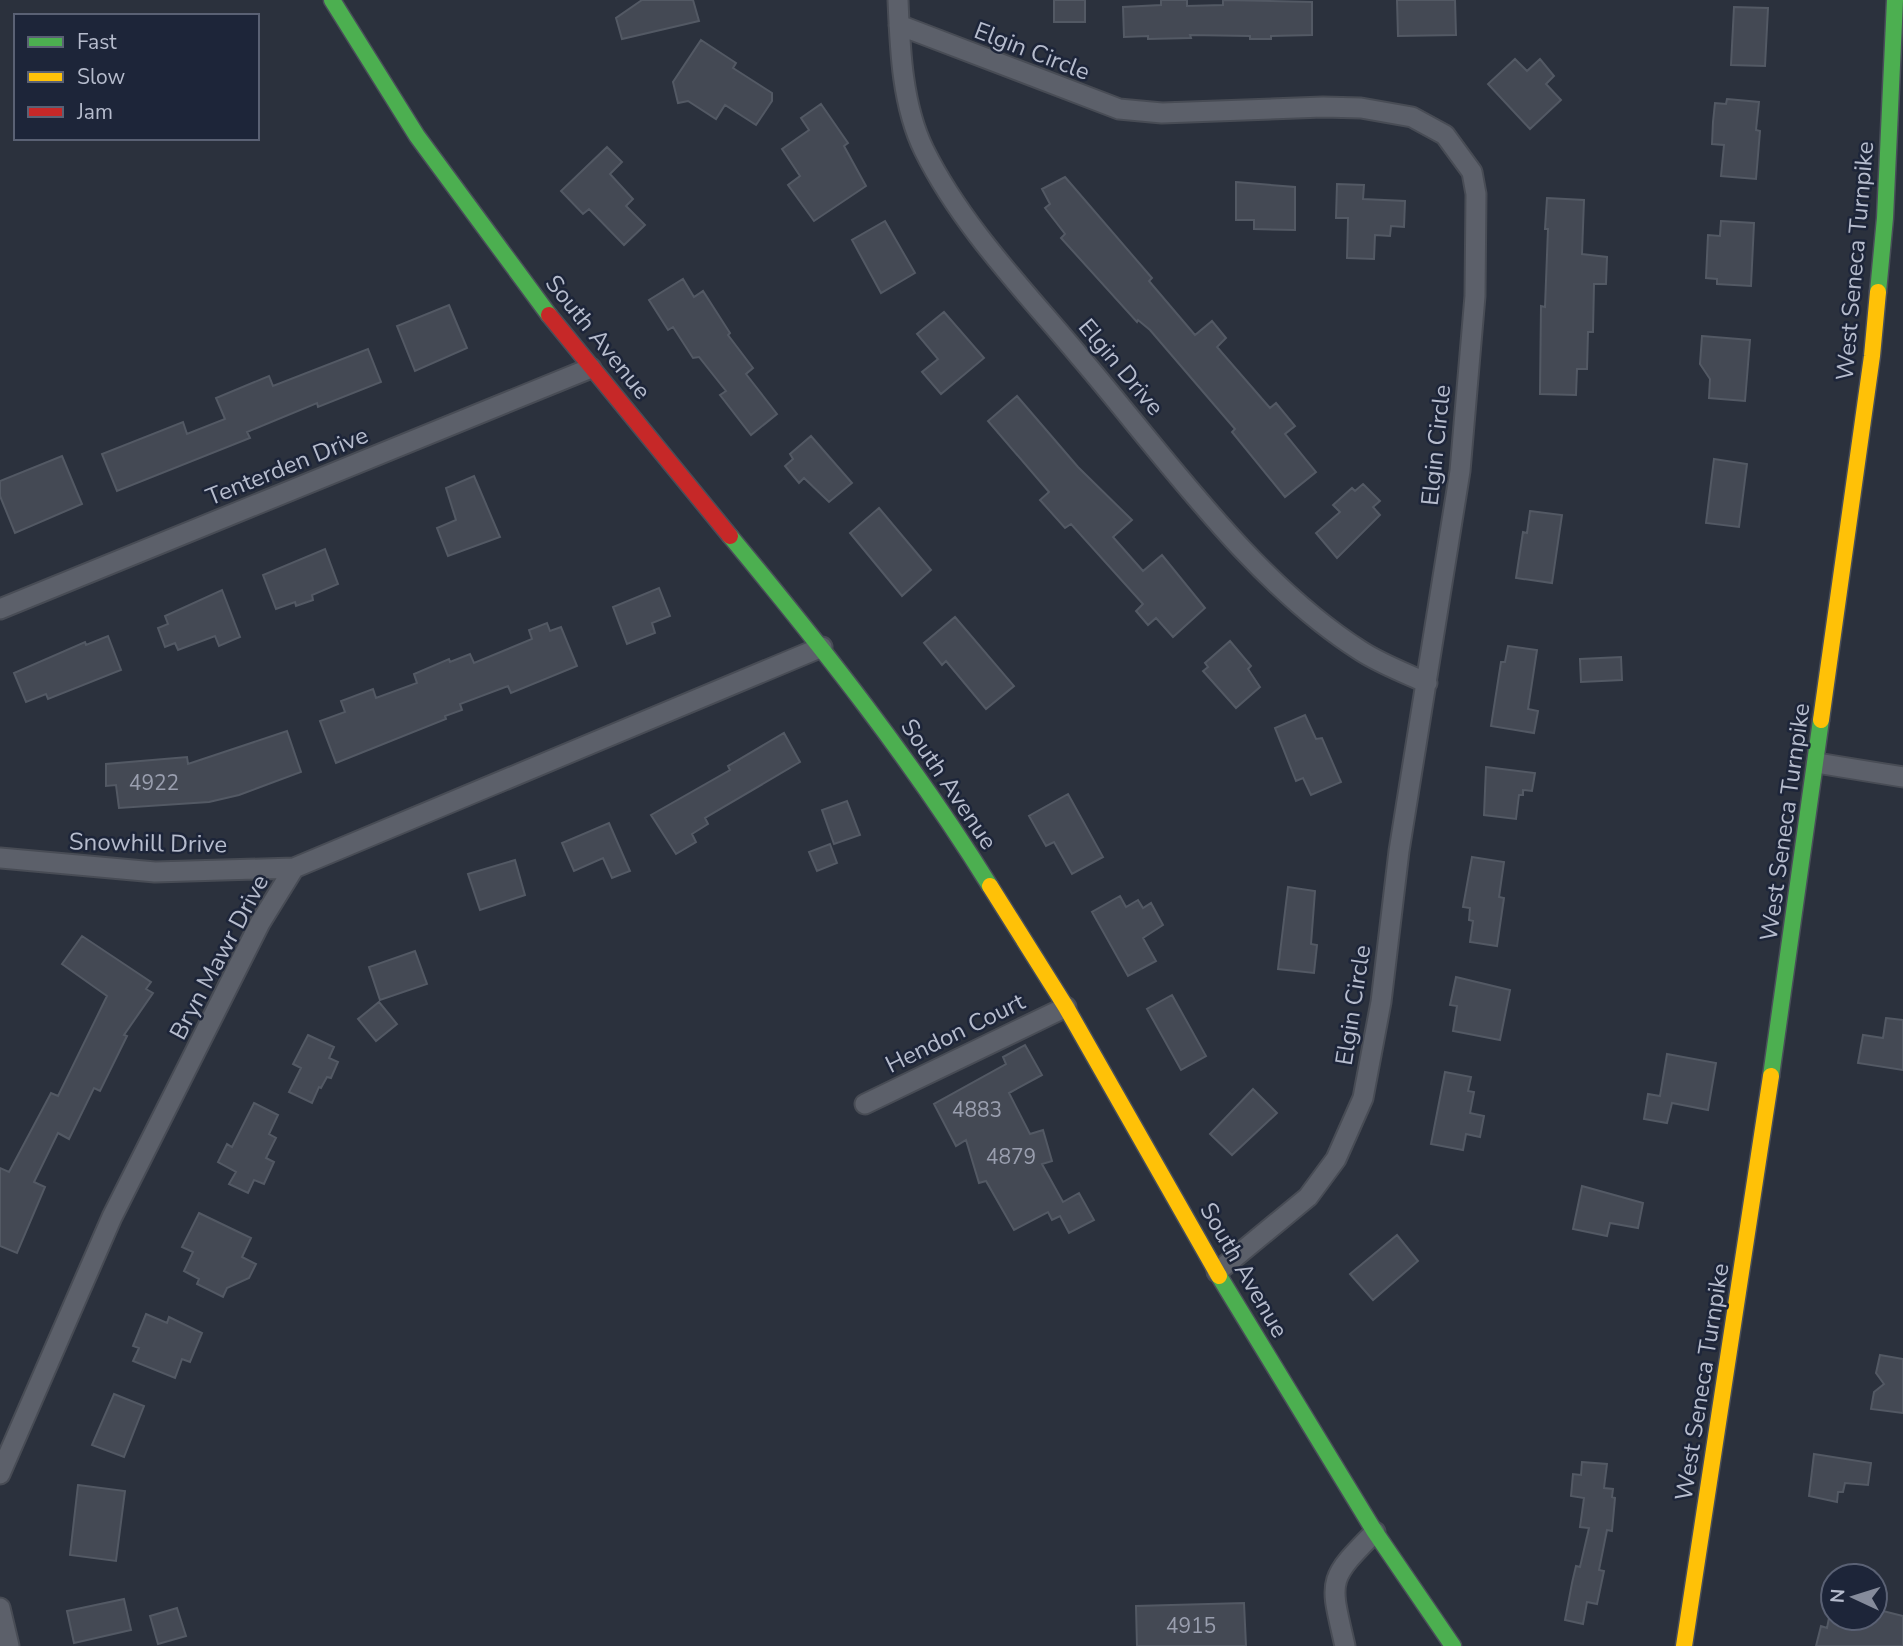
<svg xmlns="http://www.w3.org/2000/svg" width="1903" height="1646" viewBox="0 0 1903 1646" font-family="'Nunito Sans',sans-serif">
<rect width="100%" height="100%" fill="#2b313d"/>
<path fill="#444954" stroke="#535964" stroke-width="2" d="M642 0H693L699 21 622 39 616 18Z
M1054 0H1085V22H1054Z
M1161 0H1187V6L1223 5V0L1312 2V35L1271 36V39H1250V36L1190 35 1191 38 1148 39V36L1124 37 1123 7 1161 5Z
M1397 0H1455L1456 35 1398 36Z
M1734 7 1768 8 1765 66 1731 65Z
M701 40 736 63 733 68 772 93V101L756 125 725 105 716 119 688 101 678 103 673 82Z
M1515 59 1527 71 1540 59 1554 76 1546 84 1561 100 1530 129 1488 84Z
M1727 99 1759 102 1756 130 1760 131 1756 179 1721 176 1724 145 1712 144 1713 122 1715 103 1726 104Z
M821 104 848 143 844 146 866 186 814 221 788 185 800 176 782 149 809 130 801 118Z
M607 147 622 162 610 174 633 199 626 206 645 225 624 245 589 209 583 214 561 191Z
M1065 177 1152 278 1149 281 1195 335 1212 321 1226 338 1217 347 1270 408 1276 403 1295 426 1285 434 1316 472 1285 497 1232 432 1235 429 1150 330 1138 320 1137 322 1061 238 1065 234 1045 208 1050 204 1042 189Z
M1236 182 1295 187V230L1254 229V220H1236Z
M1337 184 1364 185 1363 199 1405 201 1404 227 1391 226 1390 236 1375 235 1374 259 1347 258 1348 218H1336Z
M1547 198 1584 200 1582 254 1607 257 1606 284H1594L1593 332H1588L1587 369H1577L1576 395 1540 394 1541 306 1545 307 1548 229H1545Z
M885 221 915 273 881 293 852 240Z
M1721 221 1754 223 1751 286 1717 284V279L1706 278 1708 235 1720 236Z
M683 279 694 297 703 291 730 333 728 335 753 368 746 374 777 414 751 435 720 395 726 391 699 357 693 358 673 327 668 330 649 300Z
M449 305 467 348 415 371 397 326Z
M944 312 984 358 941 394 922 372 938 359 917 334Z
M1702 336 1750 340 1745 401 1709 398 1710 379 1700 364Z
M368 349 381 382 318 407 317 403 247 432 250 438 117 491 102 454 183 422 187 434 225 419 216 398 269 376 273 386Z
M1017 396 1078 467 1132 520 1113 537 1143 571 1162 555 1205 608 1173 637 1156 618 1148 625 1136 611 1143 604 1071 524 1065 528 1040 500 1049 492 988 421Z
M811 436 852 483 829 502 804 478 799 483 785 466 793 459 790 454Z
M62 456 82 504 15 533 0 496V481Z
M1714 459 1747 464 1739 527 1706 523Z
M474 476 500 537 448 556 437 528 456 520 446 488Z
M1363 484 1380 501 1373 507 1380 515 1337 558 1316 533 1340 512 1333 505 1352 488 1355 491Z
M879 508 931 570 902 596 850 533Z
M1530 511 1562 515 1552 583 1516 578 1523 532 1527 533Z
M325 549 338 584 312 595 313 600 296 606 295 602 276 609 263 575Z
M659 588 670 616 652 623 655 633 627 644 613 607Z
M222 590 240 637 219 646 215 636 178 650 175 643 165 647 158 628 168 624 165 616Z
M955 617 1014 686 986 709 946 661 942 665 924 643Z
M547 623 550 631 561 627 577 666 511 693 508 686 460 704 462 710 445 716 446 719 336 763 320 721 345 712 341 701 373 689 376 698 417 683 414 674 449 659 450 662 470 654 474 663 532 639 529 630Z
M108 636 121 670 48 699 46 694 26 702 14 673 85 642 86 645Z
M1230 641 1251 666 1248 669 1260 687 1236 708 1203 671 1208 667 1205 663Z
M1508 646 1537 650 1528 709 1538 711 1534 733 1491 726 1501 662H1505Z
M1621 657 1622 680 1581 682 1580 659Z
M1305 715 1316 739 1322 738 1341 782 1311 795 1303 778 1296 781 1275 728Z
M287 731 301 772 239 795 209 802 119 808 116 785 106 786V764L187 757 188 764Z
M784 733 800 762 705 818 708 824 692 834 696 842 676 854 651 815 730 770 728 766Z
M1486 767 1535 773 1532 791 1523 790V795H1519L1516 819 1484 815Z
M1068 794 1103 857 1072 874 1054 842 1046 846 1029 816Z
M847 801 860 835 834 844 822 810Z
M609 823 630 871 612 878 603 858 574 871 562 843Z
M830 844 837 863 817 871 809 852Z
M1472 857 1504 862 1499 897 1504 898 1497 946 1470 942 1473 921 1469 920 1470 908 1463 907Z
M515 860 525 895 480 910 468 874Z
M1288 887 1315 891 1311 944 1317 945 1314 973 1278 969Z
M1120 896 1126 907 1138 900 1143 908 1151 903 1163 925 1143 938 1156 961 1128 976 1092 912Z
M82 936 151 982 146 989 153 993 124 1035 127 1036 100 1091 94 1088 69 1139 58 1133 34 1182 45 1187 17 1253 0 1246V1168L9 1172 51 1093 58 1096 107 996 62 964Z
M415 951 427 984 380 1000 369 967Z
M1456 977 1510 990 1500 1040 1453 1031 1457 1006 1450 1005Z
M1172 995 1206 1056 1181 1070 1147 1009Z
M379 1002 397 1024 376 1041 358 1019Z
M1886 1018 1903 1020V1070L1858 1063 1863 1035 1883 1038Z
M308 1035 334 1047 329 1058 338 1062 331 1078 327 1077 321 1088 319 1087 312 1103 289 1092 301 1068 293 1064Z
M1025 1045 1042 1075 1009 1093 1030 1134 1043 1130 1052 1161 1042 1164 1063 1202 1079 1193 1094 1220 1069 1233 1060 1216 1052 1220 1048 1212 1014 1230 986 1181 979 1183 966 1140 956 1146 934 1104 1006 1064 1003 1057Z
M1667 1054 1716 1063 1708 1110 1672 1103 1667 1123 1644 1119 1648 1094 1660 1096Z
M1445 1072 1471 1077 1468 1091 1474 1092 1470 1113 1484 1116 1480 1137 1466 1134 1463 1150 1431 1144Z
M1253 1089 1277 1113 1232 1155 1210 1134Z
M254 1103 278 1115 269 1134 276 1138 266 1158 274 1162 264 1184 254 1180 248 1193 229 1184 236 1172 218 1162 227 1144 232 1147Z
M1582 1186 1643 1203 1638 1228 1610 1223 1607 1236 1573 1229Z
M199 1213 251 1238 242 1257 256 1264 249 1278 227 1288 223 1297 197 1284 199 1279 184 1271 193 1252 182 1247Z
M1397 1235 1418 1261 1373 1300 1350 1274Z
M146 1314 167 1323 169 1317 202 1333 190 1362 182 1359 175 1378 133 1361 139 1348 133 1346Z
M1880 1355 1903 1359V1413L1871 1409 1874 1392 1884 1384 1876 1373Z
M114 1394 144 1406 124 1457 92 1445Z
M1814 1454 1871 1463 1868 1485 1845 1483 1843 1492H1838L1837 1502 1809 1496Z
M1582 1462 1607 1464 1604 1488 1613 1489 1612 1497 1615 1498 1612 1531 1607 1530 1599 1570 1604 1571 1597 1604 1587 1602 1583 1624 1565 1620 1572 1583 1576 1566 1580 1567 1589 1528 1580 1527 1584 1498 1571 1496 1573 1474 1581 1475Z
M78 1485 125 1491 116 1561 70 1555Z
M124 1599 131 1630 74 1643 67 1611Z
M1244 1603 1246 1646H1137L1136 1606Z
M177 1608 186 1636 158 1644 150 1616Z
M1875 1609 1903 1616V1646H1816L1821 1626 1827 1628 1829 1618H1875Z"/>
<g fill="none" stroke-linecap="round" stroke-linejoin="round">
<g stroke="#484c55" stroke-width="23">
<path id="street" d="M898 0C900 49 902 105 924 150 962 227 1026 292 1080 357 1163 454 1253 583 1361 651 1381 664 1405 673 1427 683
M899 25 1119 109 1162 113 1323 107 1361 108 1412 117 1445 135 1472 172 1476 194 1475 296 1460 471 1399 851 1381 1002 1363 1098 1336 1159 1308 1197 1217 1272
M0 609 591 368
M1817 763 1903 777
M0 858 155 872 294 868
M865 1104 1066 1007
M0 1474 112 1217 260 923 294 868 822 647
M0 1608 9 1646
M1345 1646C1330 1580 1326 1581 1375 1532"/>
</g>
<g stroke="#494e59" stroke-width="19">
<path id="fast" d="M332 0 417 136 549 315
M1878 292 1885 218 1895 0
M730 536C823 648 913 762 990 886
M1771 1076 1821 720
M1219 1276 1375 1532 1453 1646"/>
</g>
<g stroke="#494e59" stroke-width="19">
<path id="slow" d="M1821 720 1872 356 1878 292
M990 886 1066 1007 1219 1276
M1684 1646 1771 1076"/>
</g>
<g stroke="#494e59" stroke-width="19">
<path id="jam" d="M549 315 730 536"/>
</g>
<use href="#street" stroke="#5c606a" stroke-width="19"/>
<use href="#fast" stroke="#4caf50" stroke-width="16"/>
<use href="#slow" stroke="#ffc107" stroke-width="16"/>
<use href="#jam" stroke="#c62828" stroke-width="16"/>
</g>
<g text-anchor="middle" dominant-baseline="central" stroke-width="5" stroke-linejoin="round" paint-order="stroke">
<g font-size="21" fill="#9a9faf">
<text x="154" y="783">4922</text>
<text x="977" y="1110">4883</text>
<text x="1011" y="1157">4879</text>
<text x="1191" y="1626">4915</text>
</g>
<g font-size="24" fill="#b6bccd" stroke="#1d2539">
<text transform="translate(1032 51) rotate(21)">Elgin Circle</text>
<text transform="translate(1855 261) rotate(-85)">West Seneca Turnpike</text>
<text transform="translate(598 337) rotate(51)">South Avenue</text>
<text transform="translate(1121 367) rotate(50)">Elgin Drive</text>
<text transform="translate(1436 445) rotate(-84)">Elgin Circle</text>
<text transform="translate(287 466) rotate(-22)">Tenterden Drive</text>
<text transform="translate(949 784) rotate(56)">South Avenue</text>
<text transform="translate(1785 822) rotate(-82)">West Seneca Turnpike</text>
<text transform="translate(148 843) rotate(1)">Snowhill Drive</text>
<text transform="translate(219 957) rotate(-62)">Bryn Mawr Drive</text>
<text transform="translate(1353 1005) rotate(-81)">Elgin Circle</text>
<text transform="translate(955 1033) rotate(-26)">Hendon Court</text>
<text transform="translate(1244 1270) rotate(60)">South Avenue</text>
<text transform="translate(1702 1382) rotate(-81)">West Seneca Turnpike</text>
</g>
</g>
<rect x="14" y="14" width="245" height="126" fill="#1d2539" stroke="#5a6174" stroke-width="2"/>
<rect x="28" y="37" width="35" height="10" fill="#4caf50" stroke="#5a6174" stroke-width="2"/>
<text x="77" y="49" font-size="21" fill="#b6bccd">Fast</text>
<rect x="28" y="72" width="35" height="10" fill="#ffc107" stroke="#5a6174" stroke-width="2"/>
<text x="77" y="84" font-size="21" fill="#b6bccd">Slow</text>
<rect x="28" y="107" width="35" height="10" fill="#c62828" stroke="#5a6174" stroke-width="2"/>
<text x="77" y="119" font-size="21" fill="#b6bccd">Jam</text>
<g transform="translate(1854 1597) rotate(274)"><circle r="33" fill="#1d2539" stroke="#5a6174" stroke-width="2"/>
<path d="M0-5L12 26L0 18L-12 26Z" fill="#858b9b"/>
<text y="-10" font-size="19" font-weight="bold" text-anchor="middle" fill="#b6bccd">N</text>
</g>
</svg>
